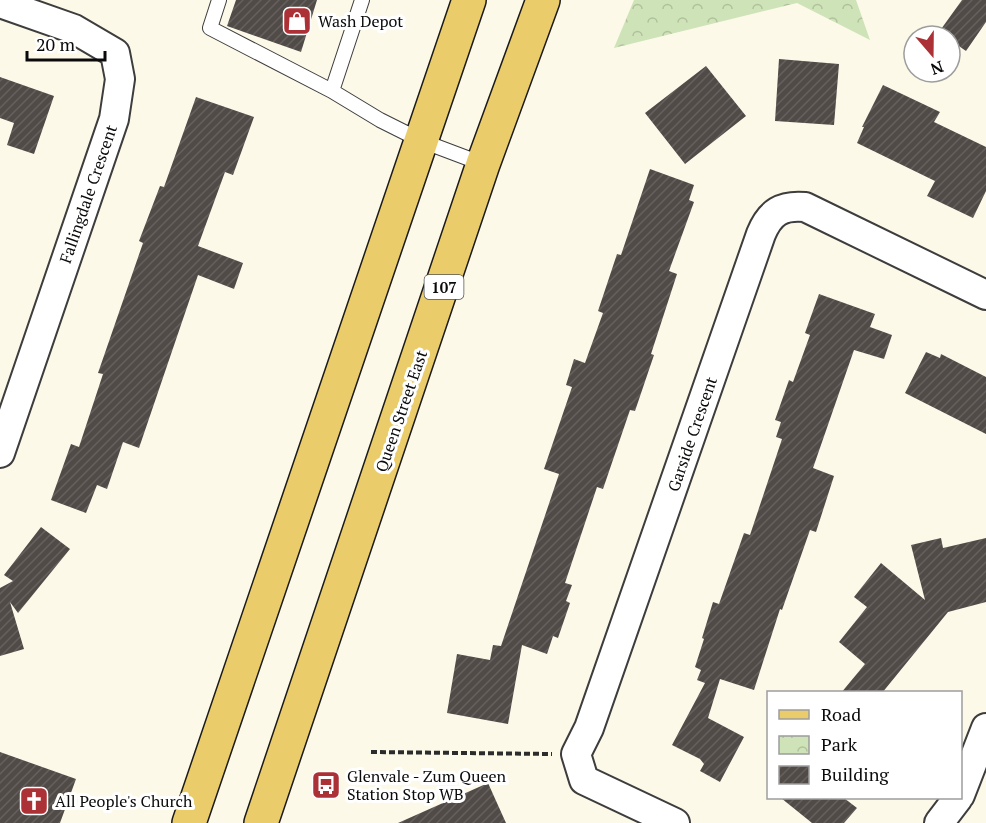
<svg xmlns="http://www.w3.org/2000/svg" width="986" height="823" viewBox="0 0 986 823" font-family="'PT Serif',serif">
<defs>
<pattern id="park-crowns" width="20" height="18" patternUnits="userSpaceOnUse" patternTransform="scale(1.5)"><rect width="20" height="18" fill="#cee3b7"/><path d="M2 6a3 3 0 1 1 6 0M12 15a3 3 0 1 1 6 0" fill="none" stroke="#b0c19c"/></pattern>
<pattern id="building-hatch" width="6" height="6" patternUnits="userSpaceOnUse" patternTransform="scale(1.5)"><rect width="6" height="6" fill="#514b48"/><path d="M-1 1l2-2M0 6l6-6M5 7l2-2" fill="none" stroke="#65605e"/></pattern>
</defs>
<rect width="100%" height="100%" fill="#fdf9e9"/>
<path fill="url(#park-crowns)" d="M634 0H856L870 40 797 3 614 48Z"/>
<path fill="url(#building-hatch)" d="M236 0H317L301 52 227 26Z
M962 0H986V22L966 51 950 40V36L939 32Z
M779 59 839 64 834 125 775 121Z
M706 66 746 116 685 164 645 113Z
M0 77 54 96 34 154 7 145 14 123 0 118Z
M883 85 940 112 934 122 986 147V191L973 218 927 196 935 181 857 143 864 127H862Z
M196 97 254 117 233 175 225 172 198 246 243 263 234 289 198 275 139 448 123 442 107 489 97 485 86 513 51 500 71 444 79 447 103 374 98 373 143 243 139 241 160 186 164 187Z
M650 169 694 185 689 200 694 202 669 271 677 274 651 354 654 355 635 411 630 410 603 489 597 487 565 583 572 585 566 601 570 603 558 638 553 636 547 654 522 645 508 724 447 713 457 654 490 660 493 645 501 646 559 474 544 469 572 387 566 385 574 359 585 363 603 313 598 311 617 254 621 255Z
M819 294 875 314 870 327 892 335 884 359 854 350 813 468 834 476 816 532 810 530 782 610 780 609 754 690 720 679 708 718 744 737 720 782 700 771 704 764 700 759 672 745 705 683 697 680 701 670 695 667 704 639 702 638 713 602 719 604 744 533 750 535 782 439 776 437 781 422 775 420 789 380 793 382 810 335 805 333Z
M926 352 940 358 941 354 986 377V434L905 393Z
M41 527 70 549 18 613 10 602 24 649 0 656V588L13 581 4 575Z
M941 538 943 548 986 538V602L948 612 882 693H841L865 664 839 642 867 607 854 597 881 563 925 600 911 545Z
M0 752 76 779 60 823H0Z
M488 783 506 823H398Z
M781 798H844L857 808 844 823H812Z"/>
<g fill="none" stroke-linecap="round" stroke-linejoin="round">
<g stroke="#3d3d3d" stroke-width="16">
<path id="lane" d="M219 0 210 28 332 91 380 120 422 141 483 164
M332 91 362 0"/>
</g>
<g stroke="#3d3d3d" stroke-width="32">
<path id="street" d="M0 3 74 29 115 53 120 79 114 119 0 453
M960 795 986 728
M675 823 584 780 576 754 589 728 761 234C770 212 782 205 805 207L986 295
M939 823 958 798"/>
</g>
<g stroke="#1b1b1b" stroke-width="36">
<path id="primary" d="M189 823 469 0
M261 823 483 164 543 0"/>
</g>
<path stroke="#2c2c2c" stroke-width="4" stroke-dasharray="6 3" stroke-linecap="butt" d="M371 752 552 754"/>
<use href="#lane" stroke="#fff" stroke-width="14"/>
<use href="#street" stroke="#fff" stroke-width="28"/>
<use href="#primary" stroke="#ebcc6b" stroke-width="33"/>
</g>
<defs>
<g id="shop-square" transform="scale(1.5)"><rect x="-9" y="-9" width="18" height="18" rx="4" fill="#ab3136" stroke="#fff"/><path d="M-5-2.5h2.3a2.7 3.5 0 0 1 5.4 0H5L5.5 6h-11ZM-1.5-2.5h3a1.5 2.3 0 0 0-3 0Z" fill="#fff"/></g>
<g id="bus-square" transform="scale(1.5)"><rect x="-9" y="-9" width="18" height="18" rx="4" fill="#ab3136" stroke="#fff"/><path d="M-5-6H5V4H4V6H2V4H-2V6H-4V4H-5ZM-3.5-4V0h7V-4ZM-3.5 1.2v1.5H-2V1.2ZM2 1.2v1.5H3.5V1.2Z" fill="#fff"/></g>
<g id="church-square" transform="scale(1.5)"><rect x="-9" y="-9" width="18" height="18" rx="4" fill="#ab3136" stroke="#fff"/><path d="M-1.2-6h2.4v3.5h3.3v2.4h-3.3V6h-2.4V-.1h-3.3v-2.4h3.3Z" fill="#fff"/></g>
</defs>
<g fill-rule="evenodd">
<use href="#shop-square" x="297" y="21"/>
<use href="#bus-square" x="326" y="785"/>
<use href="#church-square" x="34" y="801"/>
</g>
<g text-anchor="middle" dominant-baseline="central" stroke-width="6" stroke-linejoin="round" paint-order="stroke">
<rect fill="#fff" stroke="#545454" stroke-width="1.5" x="424.5" y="275" width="39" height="24" rx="4.5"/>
<g font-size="15" font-weight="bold" fill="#0a0a0a">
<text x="444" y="287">107</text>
</g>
<g font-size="16" fill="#0a0a0a" stroke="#fff" text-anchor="start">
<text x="318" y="21">Wash Depot</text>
<text x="347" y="776">Glenvale - Zum Queen<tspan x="347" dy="18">Station Stop WB</tspan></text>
<text x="55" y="801">All People's Church</text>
</g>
<g font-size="16" fill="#0a0a0a" stroke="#fff">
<text transform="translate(88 194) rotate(-71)">Fallingdale Crescent</text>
<text transform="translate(401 411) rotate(-71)">Queen Street East</text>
<text transform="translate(692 434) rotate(-71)">Garside Crescent</text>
</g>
</g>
<rect x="767" y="691" width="195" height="108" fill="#ffffff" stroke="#9d9d9d" stroke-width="1.5"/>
<rect x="779" y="710" width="30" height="9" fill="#ebcc6b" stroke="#9d9d9d" stroke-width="1.5"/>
<text x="821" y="721" font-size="18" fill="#0a0a0a">Road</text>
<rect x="779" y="736" width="30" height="18" fill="url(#park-crowns)" stroke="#9d9d9d" stroke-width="1.5"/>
<text x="821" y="751" font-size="18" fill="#0a0a0a">Park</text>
<rect x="779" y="766" width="30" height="18" fill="url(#building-hatch)" stroke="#9d9d9d" stroke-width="1.5"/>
<text x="821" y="781" font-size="18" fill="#0a0a0a">Building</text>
<g transform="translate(932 54) rotate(160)"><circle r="28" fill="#ffffff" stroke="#9d9d9d" stroke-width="1.5"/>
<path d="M0-4.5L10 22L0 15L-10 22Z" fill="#ab3136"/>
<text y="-9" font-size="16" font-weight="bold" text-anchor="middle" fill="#0a0a0a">N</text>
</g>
<path d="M27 51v9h78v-9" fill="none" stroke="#0a0a0a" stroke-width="3"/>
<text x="36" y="51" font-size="18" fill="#0a0a0a" stroke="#ffffff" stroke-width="4.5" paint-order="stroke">20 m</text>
</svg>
